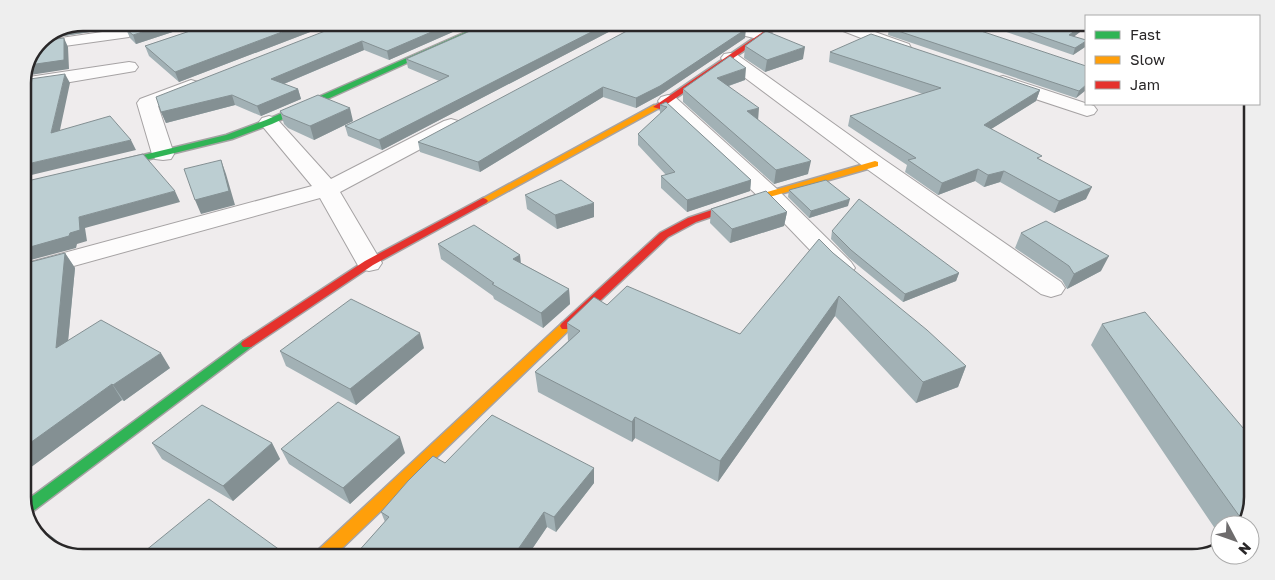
<svg xmlns="http://www.w3.org/2000/svg" width="1275" height="580" viewBox="0 0 1275 580" font-family="'Golos Text',sans-serif">
<rect width="100%" height="100%" fill="#efeced"/>
<g fill="none" stroke-linecap="round" stroke-linejoin="round">
<g stroke="#a6a3a4" stroke-width="2">
<path id="street" d="M711 25H741L768 32 770 35 768 38 762 40 713 28Z
M836 26H858L909 44 911 48 909 52H897L838 29Z
M123 29 129 31 131 34 129 37 36 50 40 41Z
M730 53 736 54 883 159 1061 282 1065 288 1061 294 1051 297 1041 294 867 169 724 62 721 58 724 54Z
M129 62 135 63 138 67 135 71 29 89 23 87V79L29 77Z
M1003 76 1094 106 1097 110 1094 114 1087 116 996 86 994 82 996 78Z
M191 80 198 82 200 86 198 90 158 106 174 154 171 159 163 160 155 159 152 154 137 103 140 99Z
M668 95 675 97 777 189 851 262 855 268 851 274 842 276 833 274 761 199 661 105 658 101 661 97Z
M269 116 276 118 331 179 444 121 451 119 458 121 461 125 458 129 340 192 382 263 378 269 369 271 360 269 320 198 23 280V264L312 186 259 122 262 118Z"/>
</g>
<g stroke="#a6a3a4" stroke-width="3">
<path id="fast" d="M484 24H493L272 124 232 139 109 169 104 166 106 164 226 135 266 120Z
M247 340 251 341 253 344 251 347 28 515 23 503 243 341Z"/>
</g>
<g stroke="#a6a3a4" stroke-width="3">
<path id="slow" d="M654 105 661 107 486 203 483 204 478 201Z
M875 161 878 162V166L766 198 763 199 758 196 760 194Z
M566 322 570 323 572 326 570 329 336 554H317L319 549 562 323Z"/>
</g>
<g stroke="#a6a3a4" stroke-width="3">
<path id="jam" d="M773 25H781L660 109 653 107Z
M763 193 768 196 766 198 696 222 668 237 570 329H562L560 326 562 323 660 233 688 218Z
M483 198 486 199 488 201 486 203 373 265 251 347H243L241 344 243 341 365 261Z"/>
</g>
<use href="#street" fill="#fdfcfc" fill-rule="evenodd"/>
<use href="#fast" fill="#30b455" fill-rule="evenodd"/>
<use href="#slow" fill="#ff9f0a" fill-rule="evenodd"/>
<use href="#jam" fill="#e5322d" fill-rule="evenodd"/>
</g>
<path fill="#a2b1b5" d="M83 22 200 23 136 44 130 38 126 29H127L123 27 44 39Z
M214 23 331 24 179 82 149 56 145 46Z
M343 24H471L389 60 364 50 284 84 298 89 301 99 261 116 235 105 166 123 161 112Z
M486 24 622 25 382 150 348 136 345 126 439 81 408 68 406 59Z
M749 25H763L759 28Z
M989 26 1085 27 1084 29 1074 36 1085 47 1073 55Z
M889 28 1086 66V90L1076 98 888 35Z
M745 38 660 95 636 108 603 97 480 172 420 152 418 142Z
M745 46 803 59 765 72 744 58Z
M830 52 1040 90 1036 101 991 129 1041 160 1086 199 1054 213 1000 182 984 187 975 181 938 195 905 172 907 165 848 126 850 116 923 94 829 62Z
M745 80 729 86 758 120 808 174 774 184 683 102V89Z
M666 102 751 180 750 191 687 212 661 188V176L666 175 638 145V134L660 114V105Z
M280 111 353 121 314 140 288 128 284 124Z
M789 190 848 206 809 218 788 197Z
M525 195 594 217 557 229 527 209Z
M711 209 787 212 784 226 730 243 710 223Z
M832 231 959 273 956 281 903 302 849 258 831 239Z
M1021 233 1101 271 1067 289 1062 280 1015 248Z
M438 244 520 255 521 263 569 289 570 304 543 328 494 299 493 296 441 259Z
M65 253 75 268 68 340 170 368 124 401 122 400 23 473V264Z
M833 253 966 366 958 387 916 403 835 316 718 482 635 438 632 442 538 392 535 372 568 341 567 323 607 305 740 334Z
M1102 324 1248 520 1244 525H1220V536L1091 345Z
M424 348 356 405 286 366 280 351Z
M152 443H272L280 459 233 501 162 459Z
M281 449 405 453 350 504 289 464Z
M445 463 594 468V483L556 532 547 527 528 555 356 554 385 522 381 512Z"/>
<path fill="#849093" d="M90 23H121L123 27 44 39 79 24Z
M171 23H200L136 44 133 35Z
M306 23 331 24 179 82 175 72Z
M450 24H471L389 60 387 51Z
M605 25H622L382 150 379 140Z
M1080 27H1085L1084 29 1067 42 1069 35Z
M746 29 745 38 660 95 636 108V98Z
M64 38 68 47 69 69 24 76 29 65Z
M362 41 364 50 274 88 271 79Z
M1086 41 1085 47 1073 55 1075 48Z
M805 47 803 59 765 72 767 60Z
M746 68 745 80 716 90 717 78Z
M65 74 70 83 57 144 51 133Z
M1086 85V90L1076 98 1079 91Z
M603 87V97L480 172 478 162Z
M298 89 301 99 261 116 257 106Z
M1040 90 1036 101 980 136 984 125Z
M232 95 235 105 166 123 161 112Z
M350 108 353 121 314 140 310 126Z
M759 108 758 121 747 111Z
M131 140 136 150 23 177V165Z
M221 160 226 174 235 205 201 214 195 200Z
M811 161 808 174 774 184 776 170Z
M978 169 975 181 938 195 942 183Z
M1004 171 1000 182 984 187 988 175Z
M751 180 750 191 687 212V200Z
M1092 187 1086 199 1054 213 1059 201Z
M175 191 180 202 85 228 87 241 77 244 76 248 27 261 23 255V249L79 217Z
M850 199 848 206 809 218 811 211Z
M594 203V217L557 229 555 215Z
M787 212 784 226 730 243 732 229Z
M65 253 75 268 66 363 56 348Z
M520 255 521 270 513 259Z
M1109 256 1101 271 1067 289 1074 274Z
M959 273 956 281 903 302 905 294Z
M569 289 570 304 543 328 541 313Z
M839 296 835 316 718 482 720 461Z
M420 333 424 348 356 405 350 389Z
M161 353 170 368 124 401 113 385Z
M966 366 958 387 916 403 923 382Z
M112 384 122 400 23 473V448Z
M635 417V438L632 442V422Z
M400 437 405 453 350 504 343 488Z
M272 443 280 459 233 501 223 486Z
M594 468V483L556 532 554 517Z
M544 512 547 527 528 555H514Z"/>
<path fill="#bcced2" stroke="#849093" d="M127 23H171L133 35 126 29 129 26Z
M214 23H306L175 72 145 46Z
M343 24H450L387 51 362 41 271 79 298 89 257 106 232 95 161 112 156 97Z
M486 24 605 25 379 140 345 126 449 76 406 59Z
M638 25H730L746 29 660 86 636 98 603 87 478 162 418 142Z
M895 26H966L1086 66V85L1079 91 889 28Z
M1011 26 1080 27 1069 35 1086 40V41L1075 48Z
M766 31 805 47 767 60 745 46Z
M871 34 1040 90 984 125 1042 156 1037 158 1092 187 1059 201 1004 171 988 175 978 169 942 183 908 160 916 158 850 116 941 88 830 52Z
M64 38V60L29 65 40 41Z
M730 56 746 68 717 78 759 108 747 111 811 161 776 170 683 89Z
M65 74 51 133 110 116 131 140 23 165V80Z
M318 95 350 108 310 126 283 115 280 111Z
M666 102 751 180 687 200 661 176 675 172 638 134 667 107 660 105Z
M143 154 175 191 79 217 80 230 70 233 69 236 23 249V182Z
M221 160 229 191 195 200 184 169Z
M561 180 594 203 555 215 525 195Z
M826 180 850 199 811 211 789 190Z
M766 191 787 212 732 229 711 209Z
M859 199 959 273 905 294 851 250 832 231Z
M1046 221 1109 256 1074 274 1069 266 1021 233Z
M474 225 520 255 513 259 569 289 541 313 492 284 494 283 438 244Z
M819 239 833 253 927 330 966 366 923 382 839 296 720 461 635 417 632 422 535 372 580 331 567 323 594 297 607 305 627 286 740 334Z
M65 253 56 348 101 320 161 353 113 385 112 384 23 448V264Z
M351 299 420 333 350 389 280 351Z
M1145 312 1249 435 1248 520 1245 524 1102 324Z
M338 402 400 437 343 488 281 449Z
M202 405 272 443 223 486 152 443Z
M492 415 594 468 554 517 544 512 514 555 356 554 389 517 381 512 408 481 433 456 445 463Z
M209 499 284 553H148L145 551Z
M38 526 72 553H60L35 534 33 530Z"/>
<path d="M0 0H1275V580H0ZM83 31H1192A52 52 0 0 1 1244 83V497A52 52 0 0 1 1192 549H83A52 52 0 0 1 31 497V83A52 52 0 0 1 83 31Z" fill="#eee" fill-rule="evenodd"/>
<path fill="none" stroke="#292728" stroke-width="2.5" d="M83 31H1192A52 52 0 0 1 1244 83V497A52 52 0 0 1 1192 549H83A52 52 0 0 1 31 497V83A52 52 0 0 1 83 31Z"/>
<rect x="1085" y="15" width="175" height="90" fill="#ffffff" stroke="#a9a9a9"/>
<rect x="1095" y="31" width="25" height="8" fill="#30b455" stroke="#a9a9a9"/>
<text x="1130" y="40" font-size="15" fill="#292728">Fast</text>
<rect x="1095" y="56" width="25" height="8" fill="#ff9f0a" stroke="#a9a9a9"/>
<text x="1130" y="65" font-size="15" fill="#292728">Slow</text>
<rect x="1095" y="81" width="25" height="8" fill="#e5322d" stroke="#a9a9a9"/>
<text x="1130" y="90" font-size="15" fill="#292728">Jam</text>
<g transform="translate(1235 540) rotate(131)"><circle r="24" fill="#ffffff" stroke="#a9a9a9"/>
<path d="M0-4L9 19L0 12L-9 19Z" fill="#6e6c6d"/>
<text y="-8" font-size="14" font-weight="bold" text-anchor="middle" fill="#292728">N</text>
</g>
</svg>
